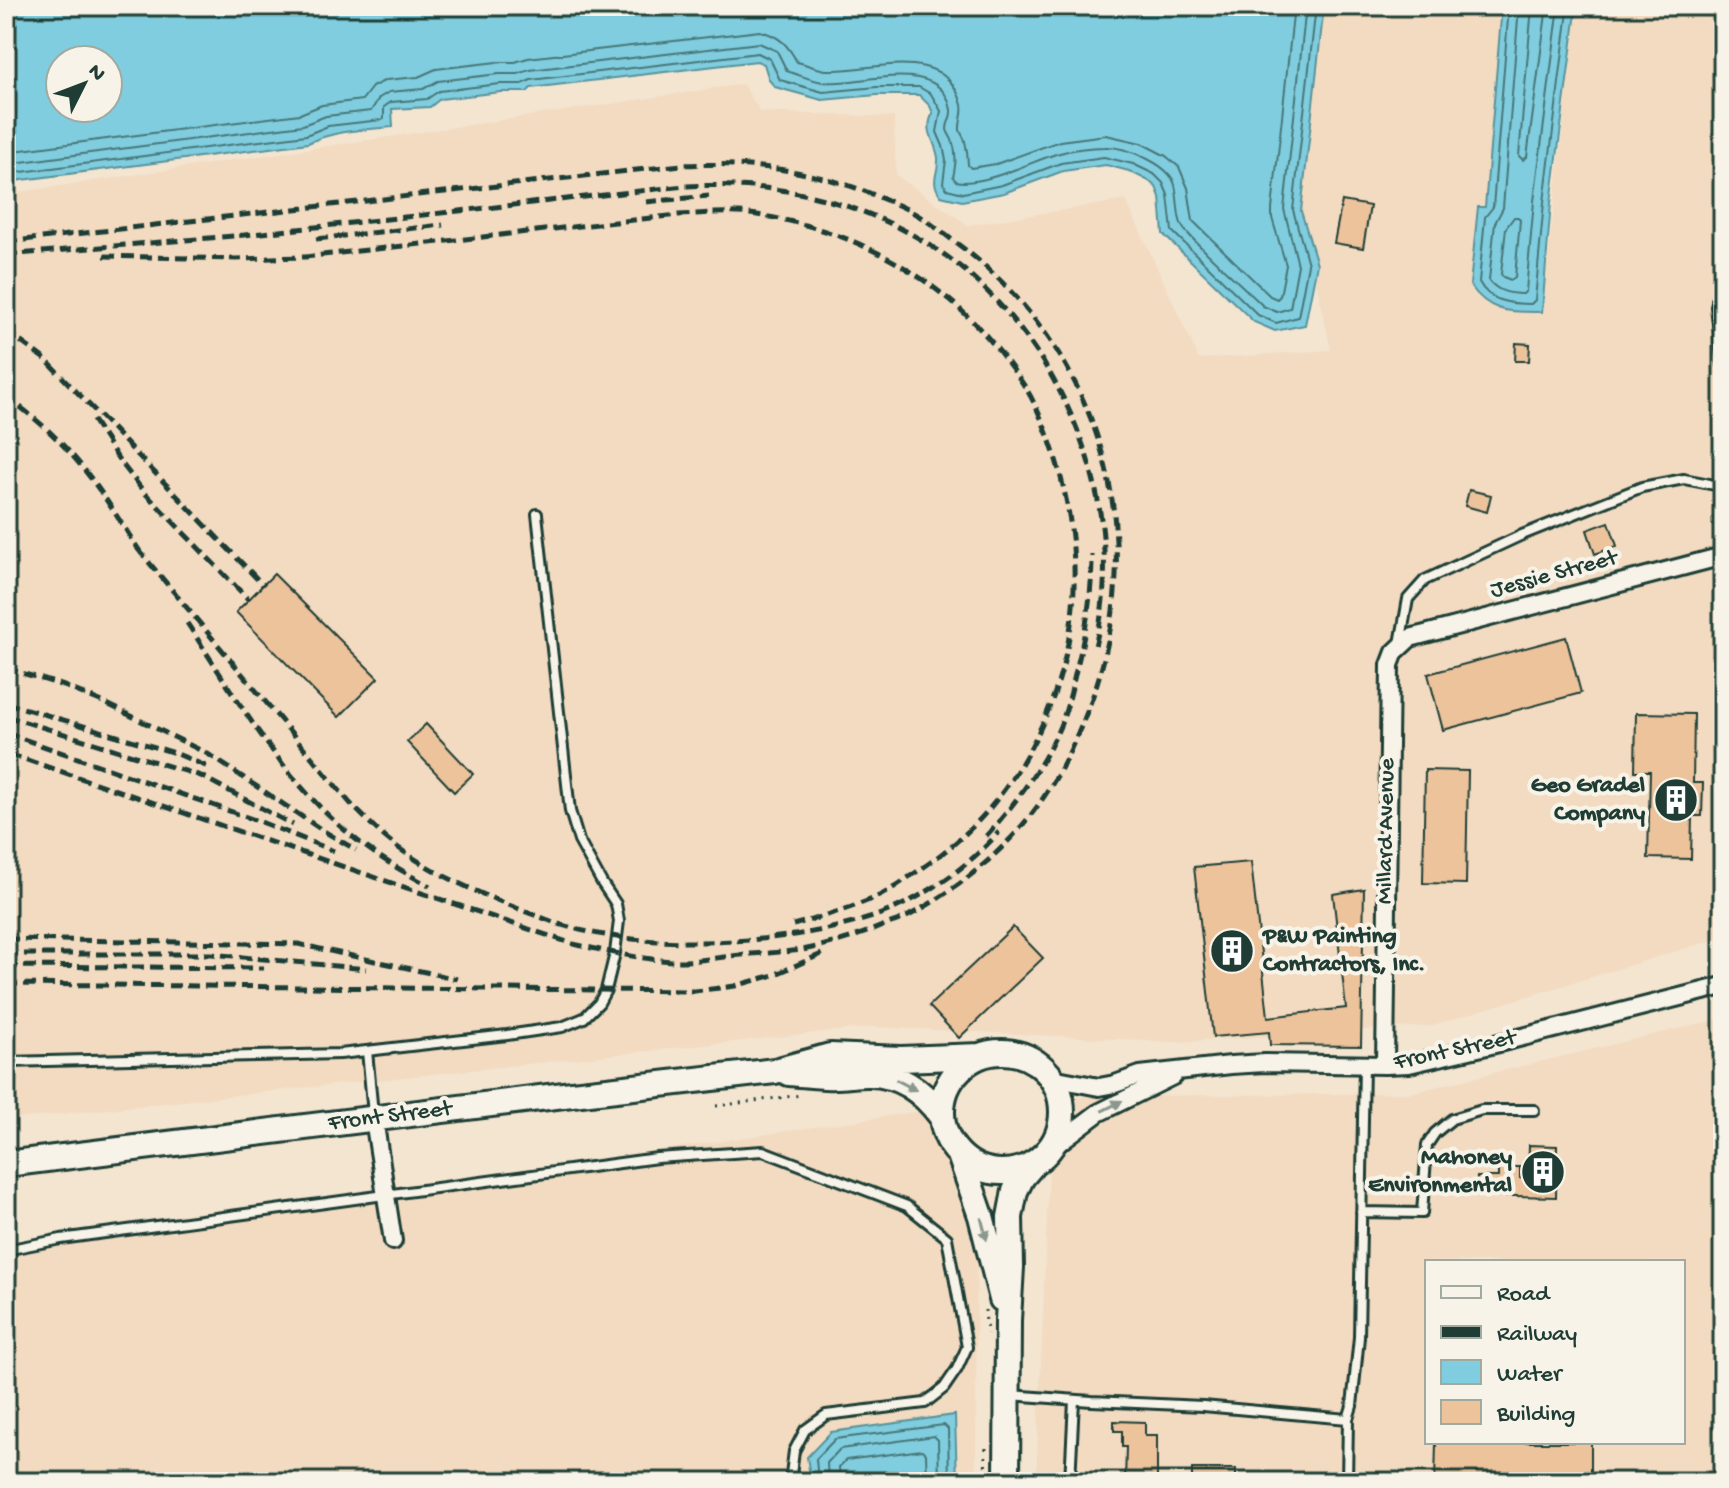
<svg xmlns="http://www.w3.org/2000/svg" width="1729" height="1488" viewBox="0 0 1729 1488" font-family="'Gochi Hand',sans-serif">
<rect width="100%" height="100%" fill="#f4e5d1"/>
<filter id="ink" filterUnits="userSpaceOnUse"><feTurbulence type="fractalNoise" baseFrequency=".0125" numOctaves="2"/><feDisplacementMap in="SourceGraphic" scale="16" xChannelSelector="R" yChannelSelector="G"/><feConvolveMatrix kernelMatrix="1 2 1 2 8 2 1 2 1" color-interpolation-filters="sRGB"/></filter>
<g filter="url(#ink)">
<path fill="#f2dbc1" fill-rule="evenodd" d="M1324 6H1502L1485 208 1479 207 1508 312 1542 311 1576 12 1582 6H1618L1723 17V937L1430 1026 1177 1042 873 1027 6 1120V194L743 84 760 112 894 117 896 175 968 225 1126 200 1199 359 1331 350 1301 211Z
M1723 1018V1482H1036L1052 1097 1410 1093ZM1427 1262H1683V1442H1427Z
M947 1107 977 1181 976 1482H6V1249Z"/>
<path fill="#80cddf" stroke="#59939b" stroke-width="2" fill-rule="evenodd" d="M6 6H1324L1301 211 1317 264 1305 325 1275 331 1254 322 1163 234 1160 197 1156 187 1149 181 1129 171 1106 165 1063 171 1004 193 962 201 941 196C929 180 939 175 938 158 936 141 923 131 933 113L930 106 919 95H877L822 100 775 87 769 80 764 64 757 61 531 88 527 92H501L440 99 430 107 392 109 393 127C362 130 337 130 308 143L6 182ZM60 60H108V108H60Z
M1502 6H1582L1576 12 1551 203 1542 312C1511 312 1490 314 1470 285L1478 207H1485Z
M1618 6H1723V17Z
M955 1415 957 1482H811L807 1457 831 1432Z"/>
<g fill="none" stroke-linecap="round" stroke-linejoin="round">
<path stroke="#467778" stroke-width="2" d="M1509 6 1493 207 1485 217 1479 282C1489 302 1511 304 1531 304L1535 300 1544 202 1568 11 1571 6
M1519 6 1503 208 1495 223 1489 280C1496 291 1510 294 1523 294L1526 291 1534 201 1559 6
M1532 6 1519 156 1523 160 1527 157 1547 6
M6 152 300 114 322 105 362 100 372 87 386 80 418 77 436 69 497 62H515L528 58 760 31C780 36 788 45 797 62 806 64 817 69 826 70 871 72 946 42 962 105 964 114 959 122 960 130 961 134 964 137 965 141 967 149 968 157 968 165L971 168 996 164 1060 141 1106 135 1141 143 1166 156 1179 167 1188 188 1193 221 1270 296 1277 299 1280 296 1286 265 1272 218V209L1294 6
M6 164 303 125 326 116 371 111 379 98 389 92 423 89 438 81 499 74H518L530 70 759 43 777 51 787 71C798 75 811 80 823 82 859 86 942 54 951 110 952 117 947 122 947 129 947 132 951 137 952 140 957 153 956 164 953 177L956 181C982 187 1030 162 1056 154 1070 150 1090 147 1105 147 1124 146 1166 163 1174 182 1179 195 1176 219 1184 229 1207 256 1238 281 1263 306L1277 312 1290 308 1298 265 1284 209 1306 6
M6 174 306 135 328 126 381 120 384 118V107L391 102 427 99 439 91 500 84H522L531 80 758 53 770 59 780 80 823 92 877 87H919L931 94 941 111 937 132 943 146 946 160 943 183 947 189 963 193 1002 185 1061 163 1104 157 1133 164 1154 174 1163 183 1168 195 1172 231 1258 315 1276 323 1298 317 1308 264 1293 210 1316 6
M1514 217H1518L1520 220 1515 277 1511 280 1503 277 1501 274 1506 228Z
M818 1482 816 1459 835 1439 944 1425 948 1429 949 1482
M828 1482 827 1463 840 1449 934 1436 938 1440 939 1482
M840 1482 839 1467 846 1460 922 1450 926 1454 927 1482"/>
</g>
<path fill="#edc39c" stroke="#1f3d34" stroke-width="2" d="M1342 201 1370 206 1363 248 1334 243Z
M1516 343 1530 344 1529 361H1515Z
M1469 490 1491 495 1487 512 1465 506Z
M1609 522 1617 546 1595 554 1587 530Z
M274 574 378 678 339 717 236 612Z
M1566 637 1581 693 1443 730 1428 674Z
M1636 713 1694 714 1693 783H1703L1702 816H1692L1691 859 1648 858 1650 771H1635Z
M426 724 473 774 454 792 407 742Z
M1425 770 1468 771 1466 884 1423 883Z
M1251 862 1268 1017 1346 1008 1333 894 1364 889 1361 1046 1270 1045 1269 1032 1213 1037 1194 867Z
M1013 927 1043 958 959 1038 929 1006Z
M1529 1145 1557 1146 1556 1197 1476 1195 1477 1177H1498V1167H1520V1178L1528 1179Z
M1114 1421 1145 1422V1435H1157V1482H1125L1126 1447H1122V1431H1114Z
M1436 1442H1591V1482H1435Z
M1192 1469H1236V1482H1192Z"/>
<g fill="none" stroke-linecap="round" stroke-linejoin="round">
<g stroke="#1f3d34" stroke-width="14">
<path id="lane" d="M1723 268 1716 307 1723 365
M1400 644 1408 599 1425 580 1522 535 1642 487 1684 479 1720 486 1723 489
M1723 731 1720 735 1723 812
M367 1051 373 1114
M6 1062 340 1054 507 1035 562 1027 584 1018 599 1003 606 990 615 953 619 921 616 904 602 883 579 841 570 811 537 514
M1361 1212 1422 1213 1427 1145 1435 1133 1452 1119 1482 1110H1534
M6 1250 61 1239 657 1158 763 1151 907 1206 947 1238 967 1347 957 1369 944 1388 925 1403 826 1415 805 1430 794 1451 790 1482
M1009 1395 1092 1401 1203 1406 1348 1419 1352 1406 1359 1337 1364 1065
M1070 1482 1074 1400
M1347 1482 1348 1419"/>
</g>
<g stroke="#1f3d34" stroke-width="22">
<path id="street" d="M1385 1065 1390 665 1395 652 1410 638 1723 556
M1052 1078 1099 1087 1115 1084 1140 1075 1231 1065 1265 1063 1385 1065 1409 1064 1491 1045 1723 986
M374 1119 393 1241
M1049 1150 1098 1113 1173 1076"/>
</g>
<g stroke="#1f3d34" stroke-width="30">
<path id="secondary" d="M942 1112a60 60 0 1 1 120 0a60 60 0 1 1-120 0Z
M789 1073C804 1074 820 1077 834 1076 845 1076 856 1074 867 1074 899 1073 923 1091 942 1117
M960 1155 981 1216 1002 1299
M6 1164 572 1094 775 1071 830 1056 901 1059 980 1056
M1007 1482 1008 1320 1011 1267 1010 1217 1015 1191 1022 1177 1034 1163"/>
</g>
<path stroke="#1f3d34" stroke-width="3" stroke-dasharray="2 6" stroke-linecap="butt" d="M716 1106 801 1095
M932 1135 941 1154
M985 1310 987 1334
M985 1482 986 1446"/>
<use href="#lane" stroke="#f7f3e8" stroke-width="8"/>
<use href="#street" stroke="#f7f3e8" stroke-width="16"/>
<use href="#secondary" stroke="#f7f3e8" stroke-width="24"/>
<path stroke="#1f3d34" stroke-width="5" stroke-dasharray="12 6" stroke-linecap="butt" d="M646 202 709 196
M316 239 443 225
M6 242 681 165C750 162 816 170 879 197 890 202 902 206 912 212 929 221 944 234 959 245 1113 361 1156 558 1079 731 1070 751 1061 771 1049 789 1016 842 965 885 912 914 903 919 894 922 885 925 858 936 830 945 802 950 785 952 768 953 751 954 726 956 698 962 672 961 639 959 605 951 573 944L6 753
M6 255 244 235 684 186C737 184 789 187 840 204 883 217 928 240 963 269 1068 358 1129 510 1095 646
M104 256 236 259 305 257 678 215C702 214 726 211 750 214 848 227 937 273 999 351 1011 367 1024 383 1033 401 1049 433 1060 469 1067 504 1085 596 1069 686 1020 766 991 813 960 843 915 873 903 881 891 890 879 896 852 908 822 917 793 925
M6 331 46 360 263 585
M6 396C30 414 52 432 71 454 99 485 120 522 143 556
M93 420 119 460 144 492 249 600
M137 548 350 803C360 813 370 823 380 833 422 870 478 893 529 913 542 917 556 924 569 927 655 952 803 945 886 912 928 895 969 866 999 832
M187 623C234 694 281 777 348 833 373 854 401 871 430 886
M6 668 64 686 105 703 208 754 322 830 356 850
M6 703 175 753 208 767
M6 716 201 776 293 825
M6 733 258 821 334 851
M986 836C1013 806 1039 772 1056 735 1066 714 1071 693 1076 670 1086 632 1092 595 1092 555
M6 939 298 944 457 979
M6 954H212L366 969
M6 966 264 968
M6 984 695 991 735 986 774 975 824 953"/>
</g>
<defs><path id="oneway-solid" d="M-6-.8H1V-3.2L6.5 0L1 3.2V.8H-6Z" transform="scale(2)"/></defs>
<g fill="#8b988e">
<use href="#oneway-solid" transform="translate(906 1085) rotate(28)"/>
<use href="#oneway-solid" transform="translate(1112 1106) rotate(-27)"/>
<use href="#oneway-solid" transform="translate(984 1229) rotate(76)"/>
</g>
</g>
<defs>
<g id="building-disc" transform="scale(2.3)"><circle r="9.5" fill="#1f3d34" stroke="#f7f3e8"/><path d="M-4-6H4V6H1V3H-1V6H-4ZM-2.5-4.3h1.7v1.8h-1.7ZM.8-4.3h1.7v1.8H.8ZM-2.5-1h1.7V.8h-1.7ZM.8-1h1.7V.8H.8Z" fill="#fff"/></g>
</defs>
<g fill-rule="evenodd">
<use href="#building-disc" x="1676" y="800"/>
<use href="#building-disc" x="1232" y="951"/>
<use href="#building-disc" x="1543" y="1172"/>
</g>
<g text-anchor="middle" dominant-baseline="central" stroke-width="8" stroke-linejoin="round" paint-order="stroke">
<g font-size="24" fill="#1f3d34" stroke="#f7f3e8">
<text transform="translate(1554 575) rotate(-15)">Jessie Street</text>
<text transform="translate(1387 831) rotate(-89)">Millard Avenue</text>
<text transform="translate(1455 1051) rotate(-12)">Front Street</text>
<text transform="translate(390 1117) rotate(-7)">Front Street</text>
</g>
<g font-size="24" font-weight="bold" fill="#1f3d34" stroke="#f7f3e8" text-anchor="end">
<text x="1645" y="786">Geo Gradel<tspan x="1645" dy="28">Company</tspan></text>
<text x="1263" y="937" text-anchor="start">P&amp;W Painting<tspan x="1263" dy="28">Contractors, Inc.</tspan></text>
<text x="1512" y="1158">Mahoney<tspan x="1512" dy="28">Environmental</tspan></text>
</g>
</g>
<rect width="1729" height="1488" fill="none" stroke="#f7f3e8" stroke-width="32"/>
<rect x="16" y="16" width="1697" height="1456" fill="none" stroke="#1f3d34" stroke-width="3" filter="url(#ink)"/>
<rect x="1425" y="1260" width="260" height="184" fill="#f7f3e8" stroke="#a1aaa0" stroke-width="2"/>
<rect x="1441" y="1286" width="40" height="12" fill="#f7f3e8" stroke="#a1aaa0" stroke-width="2"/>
<text x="1497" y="1300" font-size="24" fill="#1f3d34">Road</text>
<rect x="1441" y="1326" width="40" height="12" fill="#1f3d34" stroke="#a1aaa0" stroke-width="2"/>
<text x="1497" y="1340" font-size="24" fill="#1f3d34">Railway</text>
<rect x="1441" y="1360" width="40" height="24" fill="#80cddf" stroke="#a1aaa0" stroke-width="2"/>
<text x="1497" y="1380" font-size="24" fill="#1f3d34">Water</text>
<rect x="1441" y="1400" width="40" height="24" fill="#edc39c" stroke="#a1aaa0" stroke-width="2"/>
<text x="1497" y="1420" font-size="24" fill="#1f3d34">Building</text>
<g transform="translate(84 84) rotate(48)"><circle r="38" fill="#f7f3e8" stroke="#a1aaa0" stroke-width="2"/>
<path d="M0-6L14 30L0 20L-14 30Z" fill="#1f3d34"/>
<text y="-12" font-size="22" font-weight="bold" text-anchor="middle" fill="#1f3d34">N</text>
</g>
</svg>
